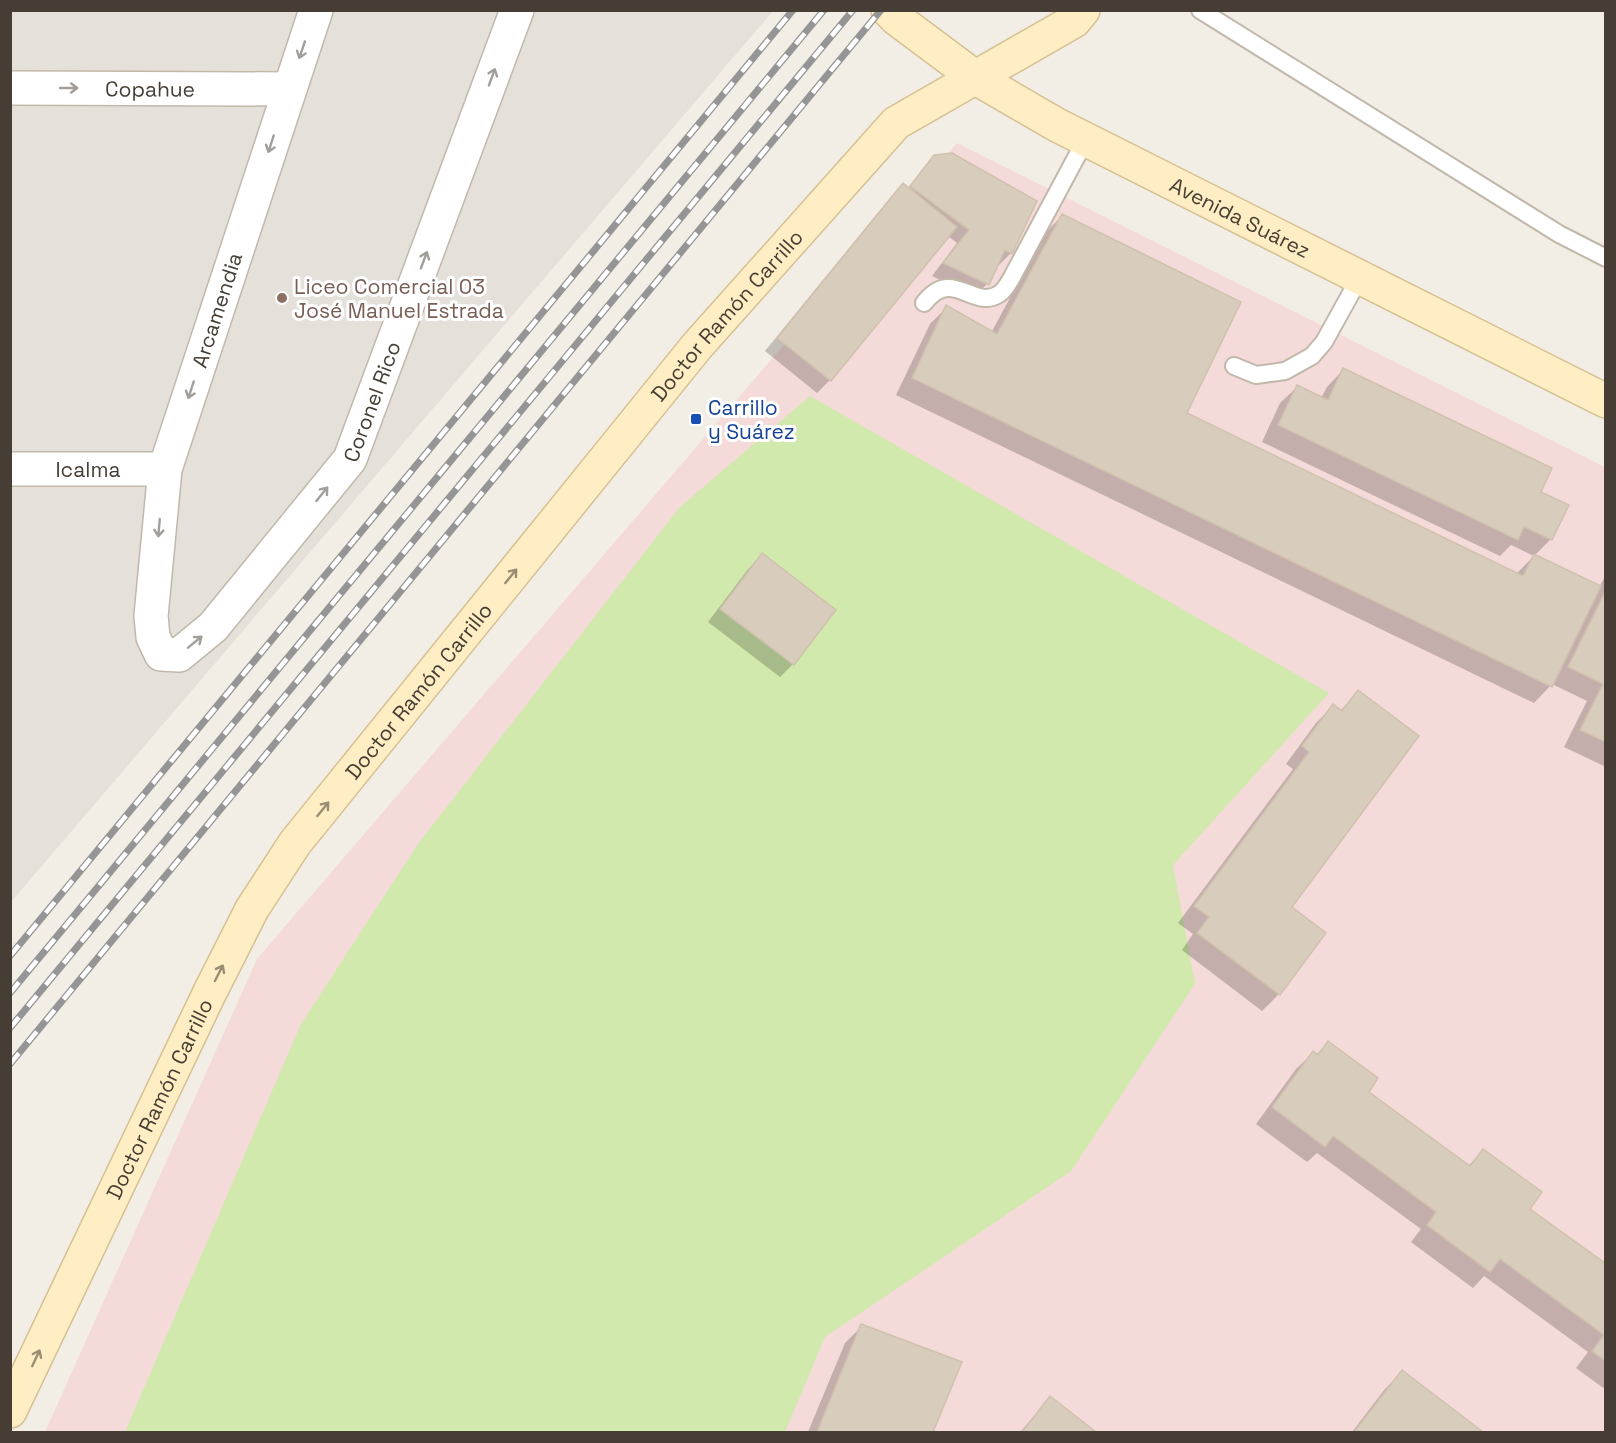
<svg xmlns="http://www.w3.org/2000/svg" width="1616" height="1443" viewBox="0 0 1616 1443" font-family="'Space Grotesk',sans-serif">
<rect width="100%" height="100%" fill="#f3eee5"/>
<path fill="#e5e0da" d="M11 11H773L11 902Z"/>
<path fill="#f4dad8" d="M957 143 1605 467V1432H45L257 959Z"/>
<path fill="#d1e9ac" d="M810 396 1329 693 1173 865 1195 984 1071 1171 825 1337 785 1432H125L301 1024 418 844 679 508Z"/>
<path fill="#0003" d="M935 156 1035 202 1011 253 998 266 996 265 987 284 975 296 932 276 957 243 948 236 830 380 817 393 765 351 890 198 903 185 907 189Z
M1062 216 1185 414 1516 574 1534 556 1511 545 1500 556 1262 442 1280 403 1297 387 1321 398 1327 387 1343 370 1539 492 1551 539 1534 556 1599 587 1606 575V767L1564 747 1587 701 1552 684 1534 703 896 395 930 324 947 307 991 333 1045 233Z
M762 555 793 664 780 677 708 622 749 568Z
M1358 692 1290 907 1279 994 1262 1011 1182 950 1193 934 1178 923 1293 769 1286 764 1316 723 1333 706 1340 711Z
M1328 1043 1367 1092 1468 1166 1483 1151 1528 1209 1606 1266V1390L1576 1368 1588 1352 1484 1276 1473 1288 1411 1242 1421 1229 1317 1153 1307 1162 1256 1124 1296 1069 1313 1053 1316 1055Z
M862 1326 960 1363 932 1432H808L845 1343Z
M1402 1372 1480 1432H1352L1385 1389Z
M1050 1398 1094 1432H1020Z"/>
<path fill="#d8ccbd" stroke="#d0c1ad" stroke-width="1.5" d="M952 153 1037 201 1012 254 1005 250 989 285 943 263 969 230 910 186 934 155Z
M903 183 957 227 831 381 777 338Z
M1062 214 1241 302 1187 413 1523 576 1534 554 1601 586 1552 687 912 378 946 305 997 334Z
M1343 368 1552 468 1541 492 1569 505 1552 540 1524 527 1518 540 1278 425 1297 385 1328 400Z
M762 553 836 610 794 665 720 609Z
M1606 590V742L1580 730 1603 684 1568 667Z
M1358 690 1419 736 1292 907 1326 933 1280 995 1197 933 1209 917 1194 906 1309 752 1302 746 1333 704 1342 711Z
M1328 1041 1378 1078 1369 1092 1470 1166 1483 1149 1542 1192 1530 1209 1606 1264V1361L1592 1351 1604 1335 1500 1259 1490 1272 1427 1225 1436 1212 1333 1136 1325 1147 1272 1107 1313 1051 1318 1055Z
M861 1324 962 1362 933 1432H817Z
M1402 1370 1483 1432H1354Z
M1050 1396 1096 1432H1022Z"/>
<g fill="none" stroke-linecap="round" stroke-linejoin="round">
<g stroke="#c2b8aa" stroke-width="20">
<path id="lane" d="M1200 10 1559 234 1606 258
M924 303C953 266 973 311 999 294 1004 291 1008 284 1011 279L1086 139
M1234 366 1256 375 1285 371 1312 356 1324 342 1360 277"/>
</g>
<g stroke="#c2b8aa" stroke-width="36">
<g id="street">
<path id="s1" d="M316 10 165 469 151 616 153 637 161 654 179 655 213 627 350 459 517 10"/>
<path id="s2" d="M10 88 289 89"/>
<path id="s3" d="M10 469H165"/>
</g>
</g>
<g stroke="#d5c093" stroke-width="36">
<g id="secondary">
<path id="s4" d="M888 10 897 19 976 78 1057 125 1606 401"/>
<path id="s5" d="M10 1411 209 994 252 909 295 843 697 346 896 123 1074 21 1083 10"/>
</g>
</g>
<use href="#lane" stroke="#fff" stroke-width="16"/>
<use href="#street" stroke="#fff" stroke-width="33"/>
<use href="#secondary" stroke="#ffeec3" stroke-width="33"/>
<g stroke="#959595" stroke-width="7">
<path id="rail" d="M10 956 793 10
M10 993 824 10
M10 1028 853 10
M10 1064 881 10"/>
</g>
<use href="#rail" stroke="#fff" stroke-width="4.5" stroke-dasharray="14" stroke-linecap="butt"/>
</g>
<defs><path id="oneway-shaft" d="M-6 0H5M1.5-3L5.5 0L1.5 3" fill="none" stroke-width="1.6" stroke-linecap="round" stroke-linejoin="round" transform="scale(1.5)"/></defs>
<g stroke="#a29e9a">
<use href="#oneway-shaft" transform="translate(302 50) rotate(109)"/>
<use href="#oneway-shaft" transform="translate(492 77) rotate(-70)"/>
<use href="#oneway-shaft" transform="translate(69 88)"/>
<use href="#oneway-shaft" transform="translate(271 144) rotate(108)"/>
<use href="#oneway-shaft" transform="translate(424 260) rotate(-70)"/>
<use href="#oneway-shaft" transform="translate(191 390) rotate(108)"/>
<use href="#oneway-shaft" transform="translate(322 494) rotate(-51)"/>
<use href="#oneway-shaft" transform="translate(159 528) rotate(95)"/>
<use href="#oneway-shaft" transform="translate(195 642) rotate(-39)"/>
</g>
<g stroke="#998d74">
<use href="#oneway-shaft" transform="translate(511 576) rotate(-51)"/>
<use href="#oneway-shaft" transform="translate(323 809) rotate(-51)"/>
<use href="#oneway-shaft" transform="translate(219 973) rotate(-63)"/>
<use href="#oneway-shaft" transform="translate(36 1358) rotate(-65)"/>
</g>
<circle fill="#8d6e63" stroke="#fff" stroke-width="2" cx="282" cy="298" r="6"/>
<rect fill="#1a4fb4" stroke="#fff" stroke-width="2" x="690" y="413" width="12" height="12" rx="3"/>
<g text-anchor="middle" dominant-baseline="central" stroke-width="6" stroke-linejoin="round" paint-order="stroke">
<g font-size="21" fill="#463e34" stroke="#fff">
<text stroke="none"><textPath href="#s2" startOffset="140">Copahue</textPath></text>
<text stroke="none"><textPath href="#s4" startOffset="410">Avenida Suárez</textPath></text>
<text transform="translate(217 310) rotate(-72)">Arcamendia</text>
<text stroke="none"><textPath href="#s5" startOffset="1318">Doctor Ramón Carrillo</textPath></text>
<text stroke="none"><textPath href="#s1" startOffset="1011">Coronel Rico</textPath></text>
<text stroke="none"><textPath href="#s3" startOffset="78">Icalma</textPath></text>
<text stroke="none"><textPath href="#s5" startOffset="832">Doctor Ramón Carrillo</textPath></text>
<text stroke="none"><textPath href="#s5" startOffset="346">Doctor Ramón Carrillo</textPath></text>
</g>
<g font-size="21" fill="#785e54" stroke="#fff" text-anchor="start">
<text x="294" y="286">Liceo Comercial 03<tspan x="294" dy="24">José Manuel Estrada</tspan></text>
</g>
<g font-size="21" fill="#164399" stroke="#fff" text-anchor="start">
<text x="708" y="407">Carrillo<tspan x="708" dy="24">y Suárez</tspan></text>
</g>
</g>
<rect width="1616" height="1443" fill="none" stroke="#463e34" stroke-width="24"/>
</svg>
